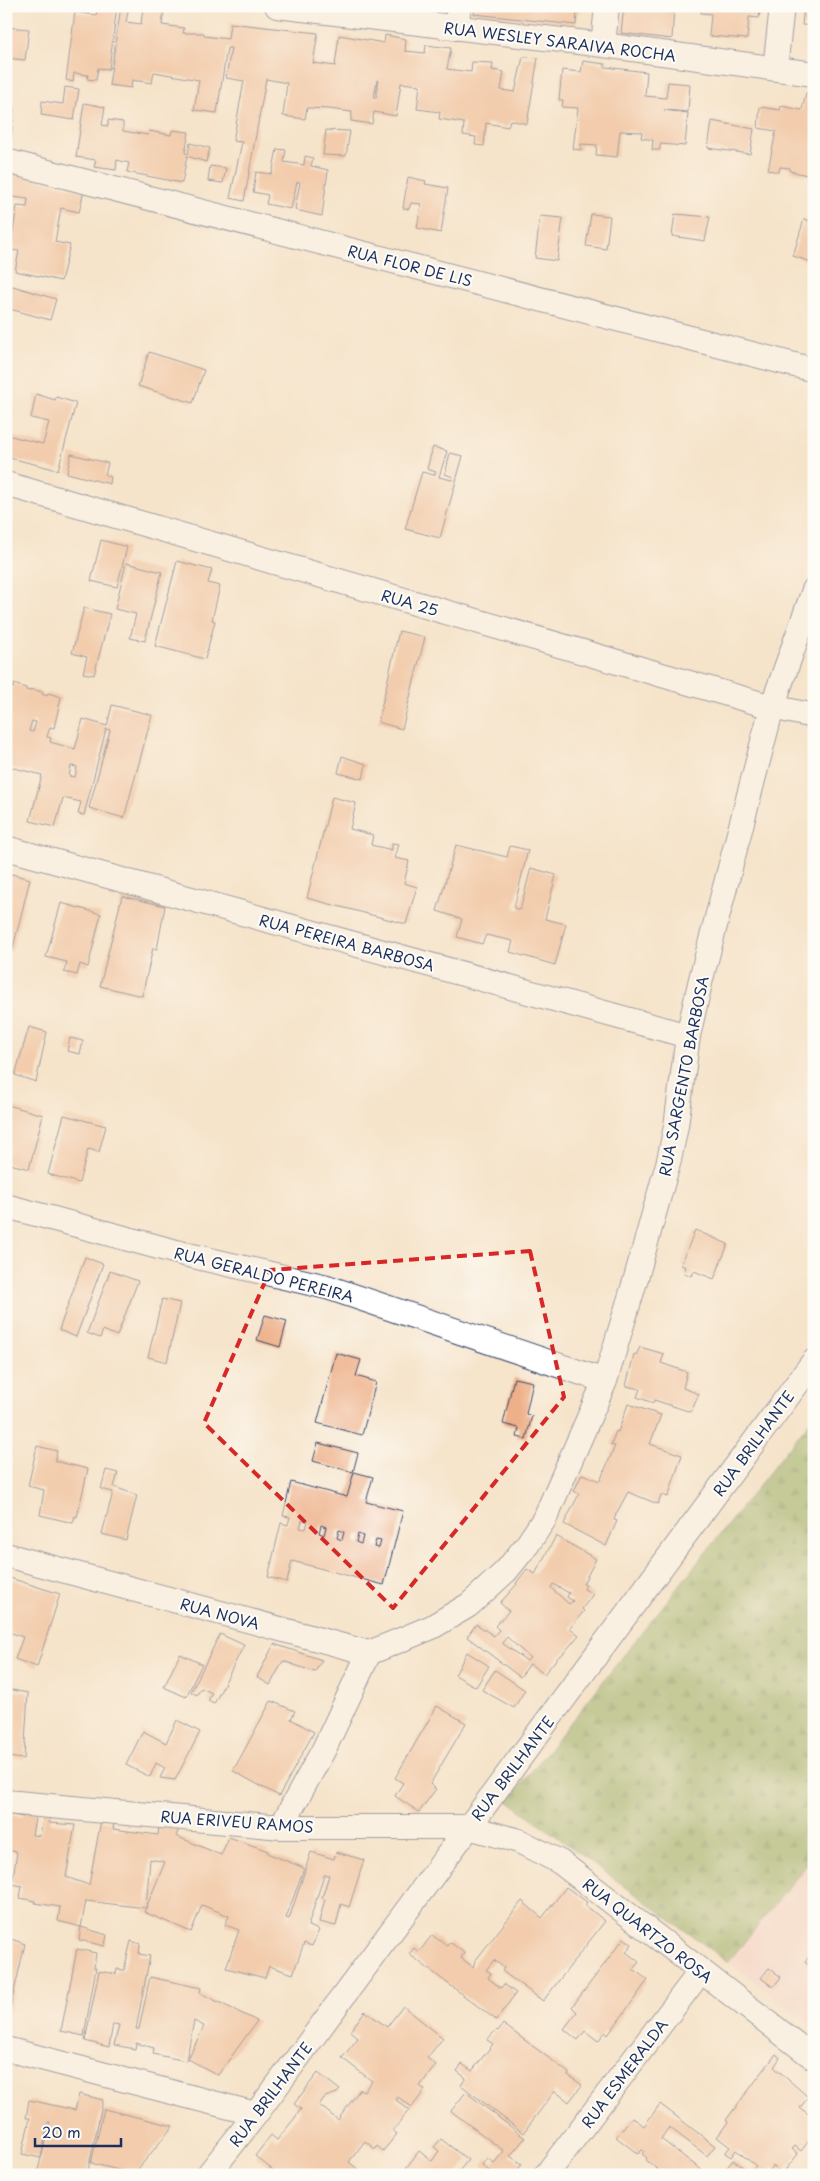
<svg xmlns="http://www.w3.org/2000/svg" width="820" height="2181" viewBox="0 0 820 2181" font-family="'Playpen Sans',sans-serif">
<defs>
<pattern id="forest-firs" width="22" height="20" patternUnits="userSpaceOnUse" patternTransform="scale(1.25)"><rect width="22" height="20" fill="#8aaa5c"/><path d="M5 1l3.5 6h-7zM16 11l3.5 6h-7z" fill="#708b4f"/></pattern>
</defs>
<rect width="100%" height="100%" fill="#fdfcf7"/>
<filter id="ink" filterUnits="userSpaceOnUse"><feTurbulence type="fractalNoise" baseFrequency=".02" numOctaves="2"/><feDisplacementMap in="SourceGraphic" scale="10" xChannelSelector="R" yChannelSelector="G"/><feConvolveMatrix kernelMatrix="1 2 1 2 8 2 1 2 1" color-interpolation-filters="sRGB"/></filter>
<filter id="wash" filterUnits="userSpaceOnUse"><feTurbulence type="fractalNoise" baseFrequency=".0096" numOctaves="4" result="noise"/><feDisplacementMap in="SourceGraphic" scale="20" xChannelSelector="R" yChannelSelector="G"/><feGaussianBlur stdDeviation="1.12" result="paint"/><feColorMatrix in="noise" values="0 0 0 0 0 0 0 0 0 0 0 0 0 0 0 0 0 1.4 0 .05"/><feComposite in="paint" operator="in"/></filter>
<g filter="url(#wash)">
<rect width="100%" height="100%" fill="#f6e4cb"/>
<path fill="#f7d0cb" d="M814 1856V2027L728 1962Z"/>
<path fill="url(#forest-firs)" stroke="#526c5d" d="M814 1416V1856L728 1962 508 1801Z"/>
<g id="blocks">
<path fill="#eeb089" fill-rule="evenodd" d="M98 6H117L109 69 98 68 96 80 87 79 88 75 74 73 73 82 66 80 75 12 96 15Z
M121 6H129L126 22 141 24 143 7 164 10 162 25 184 28 183 33H204V36L228 39 230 23 318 33 313 63 335 66 339 35 384 43 385 35 406 39 405 51 425 53 426 45 451 48 447 69 471 72 472 62 493 63 492 70 504 72 501 90 515 92 523 57 538 58 527 124 510 120 508 127 486 123 484 146 475 145 476 137 463 135 464 123 439 119 440 112 417 109 420 85 401 83 396 116 374 112 372 124 351 121 352 112 329 109 307 108 305 119 283 116 287 83 266 79 244 201 230 198 242 142 233 141 244 81 226 78 231 48H227L217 113 194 110 199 80 154 72 152 83 132 80 131 88 109 85ZM377 80H378L376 98H374Z
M474 6H581L580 13H577L576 25 474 14Z
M624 6 674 8 672 39 621 33Z
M701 6H761L759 18 749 17 747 39 709 36 711 14 701 13Z
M804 6H814V26L802 25Z
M6 27 29 29 25 60 6 58Z
M583 61 605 64V67L647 72 645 96 666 98 668 82 690 84 688 112 664 110 688 113 685 146 660 144V150H652L653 140 641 138 642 132 620 131 617 157 596 155 597 145 581 144V150L573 149 578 108 562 107 563 100H559L562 70 581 72Z
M65 87 79 89 74 120 41 115 42 101 63 104Z
M806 93 814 94V164L811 176 790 171V168L780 167 779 172 768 170 776 131 758 128 760 107 780 110 781 106 802 110Z
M6 96H9L8 108H14L11 140H6Z
M84 103 105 107 102 125 108 126V120L123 122V131L148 135 149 131 171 135 172 130 189 132 185 153 188 154 190 143 210 148 206 162 187 156 182 183 127 172 129 163 117 160 116 170 94 167 96 160 76 157Z
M712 121 754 129 750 154 708 148Z
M326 130 350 131 346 156 323 155Z
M277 149 286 150 284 162 304 165 305 156 313 158 311 166 328 170 322 216 295 210 300 182H297L291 209 266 204 268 195 253 192 256 172 272 174Z
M210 166 226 168 223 183 208 181Z
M6 171 84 191 79 212 61 208 55 242 70 245 61 281 15 271 19 251 10 250 17 206 27 207 28 199 6 196Z
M408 177 426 181 425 184 448 188 441 233 417 228 421 204 411 203 409 209 403 208Z
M591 214 610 216 606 249 586 246Z
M675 214 710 217 705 241 672 236Z
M540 216 563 218 557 261 535 258Z
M804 219 814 222V263L793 256Z
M6 284 56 299 50 320 6 308Z
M149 352 204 370 193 403 138 386Z
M36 394 55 400 56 397 76 403 58 470 6 457 7 435 43 444 49 422 31 418Z
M433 447 447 451 439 477 452 480 453 477 445 474 450 453 463 456 440 538 405 529 422 472 434 475 436 472 427 469Z
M71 454 108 463 105 475 111 477 110 484 67 473Z
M101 540 127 547 117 587 91 581Z
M177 561 212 570 208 583 220 586 212 620 215 621 205 659 155 646Z
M126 563 162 572 145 641 130 638 136 614 115 609Z
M84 608 110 614 94 675 83 673 87 657 72 653Z
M399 631 425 637 402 729 378 722Z
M6 683 13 688 14 684 26 688V690L30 691V689L43 692 42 694 47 696 48 693 61 697 54 728 50 727 47 737 51 738 50 742 75 749 83 719 107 726 112 705 152 715 124 818 89 808 110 730 106 729 84 815 78 814 81 802 63 798 55 827 30 821 42 775 6 766ZM32 721 36 722 33 732 29 731ZM71 766 77 767 75 777 69 776Z
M342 756 366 764 363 779 338 773Z
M332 797 356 803 350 829 373 835 371 845 392 850V843L399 844 395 858 409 861 404 883 417 887 406 924 307 898Z
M456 845 507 857 510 846 528 850 514 908 520 910 531 868 556 875 545 919 566 924 555 965 510 952 513 941 486 935 482 944 457 937 462 919 437 911Z
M8 873 30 879 12 952 6 950Z
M122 896 165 906 157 949 153 948 142 996 100 986Z
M61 903 101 914 88 967 80 964 77 975 64 972 67 962 46 957Z
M29 1027 47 1032 36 1082 15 1075Z
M70 1038 83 1041 80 1054 67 1051Z
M8 1105 43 1115 29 1169 6 1163Z
M64 1115 106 1126 99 1152 88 1149 79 1183 48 1174Z
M695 1230 728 1244 714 1279 694 1271 692 1276 684 1273 686 1267 681 1265Z
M85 1257 103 1264 76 1337 59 1330Z
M110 1271 138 1281 117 1336 103 1330 100 1338 87 1333Z
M162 1299 180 1303 167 1362 148 1357Z
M265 1315 287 1321 280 1347 257 1340Z
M640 1347 664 1354 661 1363 687 1372 683 1388 699 1394 691 1412 654 1400 653 1403 637 1397 640 1389 626 1386 634 1354 636 1355Z
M336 1353 361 1360 356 1376 376 1382 362 1435 317 1423Z
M514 1378 533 1382 526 1414 532 1416 526 1439 517 1437 519 1428 503 1424Z
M628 1404 661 1415 650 1444 682 1455 668 1497 661 1495 658 1504 628 1492 616 1514 614 1520 617 1521 606 1546 564 1524 579 1494 574 1491 582 1474 600 1481 615 1446 611 1445 616 1431 618 1432Z
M318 1443 358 1453 353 1472 313 1461Z
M37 1446 57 1451 55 1461 88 1469 77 1517 75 1516 73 1523 40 1515 44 1490 28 1486Z
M106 1470 118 1473 114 1487 137 1495 126 1540 102 1534 113 1492 101 1489Z
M354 1472 373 1477 366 1502 403 1511 384 1585 292 1561 287 1582 268 1577 281 1523 288 1525 290 1517 283 1516 291 1482 347 1497ZM302 1520 308 1521 306 1529 300 1528ZM321 1525 326 1527 324 1535 319 1533ZM339 1530 344 1532 342 1540 337 1538ZM358 1534 363 1536 361 1544 356 1542ZM376 1540 381 1541 379 1548 374 1547Z
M556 1536 596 1559 583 1584 586 1585 584 1589 593 1594 582 1609 584 1611 570 1628 579 1635 561 1656 560 1655 544 1674 530 1664 520 1677 467 1637 476 1624 494 1636 499 1630 495 1626 509 1611 500 1603 517 1584 516 1583 527 1569 535 1574ZM553 1584 569 1593 567 1597 573 1601 569 1604 551 1588ZM507 1637 530 1658 527 1661 502 1643Z
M10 1578 60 1594 37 1667 15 1659 23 1637 6 1631V1586Z
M220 1634 244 1645 214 1704 208 1701 212 1693 201 1688 197 1695 191 1692Z
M274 1644 322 1660 315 1672 283 1661 270 1685 257 1677Z
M467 1652 489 1666 476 1687 455 1675Z
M180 1654 202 1664 186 1697 164 1687Z
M495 1670 525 1690 514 1708 482 1690Z
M7 1689 28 1693 24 1759 6 1757 10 1729 6 1728Z
M271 1701 295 1711 291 1719 314 1732 279 1796 233 1771Z
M437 1706 466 1723 430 1784 436 1789 419 1812 395 1796 403 1783 395 1778Z
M177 1720 200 1732 175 1780 160 1778 165 1768 156 1763 150 1777 126 1765 143 1731 166 1743Z
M25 1807 37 1808 32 1835 40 1836 45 1809 52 1810 49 1823 75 1825 66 1877 89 1885 101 1820 114 1822 113 1829 158 1835 159 1827 179 1829 176 1836 221 1855 229 1837 268 1851 267 1853 304 1868 286 1918 289 1919 311 1852 334 1859 336 1852 364 1860 349 1907 341 1904 336 1926 319 1922 325 1899 322 1898 329 1875H324L308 1926 319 1930 312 1946 304 1943 293 1974 269 1966 265 1978 226 1968 239 1930 225 1925 229 1916 202 1905 191 1932 144 1912 146 1908 86 1901 81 1927 58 1921 60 1907 35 1903V1901L20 1898 22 1886 12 1884 17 1852 6 1850V1814L23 1817ZM150 1859 165 1862 146 1908Z
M566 1887 587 1902 585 1905 605 1921 543 2001 502 1971 504 1968 494 1960 486 1970 491 1973 488 1978 501 1988 504 1984 516 1993 496 2020 409 1954 414 1948 419 1952 432 1935 447 1946 450 1942 464 1953 461 1958 473 1967 475 1961 522 1901 542 1918Z
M81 1927 107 1935 105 1946 79 1940Z
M6 1937 25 1944 8 2018H6Z
M624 1938 632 1944 626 1952 639 1962 633 1969 648 1980 608 2035 605 2032 598 2041 585 2031 578 2040 564 2029 577 2012 572 2007Z
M131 1941 140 1944 139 1954 150 1956 136 2029H139L150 1977 201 1988 200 1993 257 2021 218 2075 188 2059 204 2026 194 2021 186 2061 153 2054 154 2048 136 2043 135 2049 114 2045 119 2025 113 2024 109 2047 85 2041 99 1971 116 1974 117 1969 124 1970Z
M77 1949 96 1953 94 1968H96L84 2036 61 2031Z
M814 1950V1969L805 1962Z
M769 1968 781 1977 773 1987 761 1978Z
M403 2006 443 2038 427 2058 436 2065 420 2086 425 2090 412 2107 398 2097 396 2100 409 2110 393 2131 397 2134 383 2151 377 2146 375 2149 365 2141 349 2162 364 2174 363 2175H279L255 2156 271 2135 277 2140 294 2119 301 2109 294 2104 318 2073 340 2090 337 2093 325 2097 319 2105 338 2120 360 2089 364 2091 372 2081 342 2058 358 2038 350 2031 365 2011 387 2027Z
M503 2024 569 2073 568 2075 582 2085 569 2102 555 2091 523 2133 461 2085 466 2078 457 2071 462 2064 472 2071 493 2044 487 2040 496 2030 498 2031Z
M776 2054 780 2058 774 2067 808 2097 800 2108 814 2118V2134L801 2151 795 2146 792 2149 798 2154 782 2174 772 2166 766 2175H721L733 2160 751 2173 756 2166 736 2150 731 2157 725 2153 730 2147 717 2137 728 2122 726 2120Z
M466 2092 525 2138 510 2156 522 2164 514 2175H494L482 2165 487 2158 494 2163 504 2151 451 2111Z
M79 2094 103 2100 87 2175 37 2174 50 2122H48L41 2158 22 2154 30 2118H26L29 2100 75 2110Z
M660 2104 715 2146 707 2156 669 2127 661 2139 704 2172 703 2175H664L646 2160 647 2158 642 2154 644 2151 642 2150 638 2154 616 2137 632 2117 644 2126Z
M104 2109 173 2126 134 2174 91 2163Z
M441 2139 468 2160 456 2175H407L403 2172 419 2151 432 2161 439 2151 434 2147Z"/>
</g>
</g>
<g filter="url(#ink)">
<use href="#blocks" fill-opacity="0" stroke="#3c4a6e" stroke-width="1"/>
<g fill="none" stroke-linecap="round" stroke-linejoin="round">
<g stroke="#3c4a6e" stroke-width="26">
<path id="street" d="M277 6 603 45 814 74
M456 28 459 6
M603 45 607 6
M775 69 782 6
M6 161 814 370
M6 484 772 707 814 716
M6 848 688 1036
M6 1206 184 1254 327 1287 605 1381
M6 1555 369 1653 432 1627 469 1605 506 1571 527 1545 545 1518 605 1381 636 1278 669 1160 676 1126 688 1036 701 979 772 707 814 590
M6 1802 281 1827H468L519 1841 560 1862 814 2058
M281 1827 324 1749 369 1653
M6 2049 256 2114
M208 2175 256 2114 814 1361
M546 2175 701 1971"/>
</g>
<use href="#street" stroke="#fff" stroke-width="24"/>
</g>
</g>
<path d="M0 0H820V2181H0ZM530 1251 564 1397 393 1608 204 1423 270 1270Z" fill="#f6e4cb" fill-opacity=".55" fill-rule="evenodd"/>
<path fill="none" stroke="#d62828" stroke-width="4" stroke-dasharray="10 6" stroke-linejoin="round" d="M530 1251 564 1397 393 1608 204 1423 270 1270Z"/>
<g text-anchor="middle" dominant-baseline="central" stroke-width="4" stroke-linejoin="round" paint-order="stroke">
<g font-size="15" fill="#1b2f5e" stroke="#fdfcf7">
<text transform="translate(560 41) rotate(7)">RUA WESLEY SARAIVA ROCHA</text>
<text transform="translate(410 265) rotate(14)">RUA FLOR DE LIS</text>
<text transform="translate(410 602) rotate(16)">RUA 25</text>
<text transform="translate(347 942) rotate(15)">RUA PEREIRA BARBOSA</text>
<text transform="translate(683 1076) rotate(-79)">RUA SARGENTO BARBOSA</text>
<text transform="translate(264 1274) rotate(14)">RUA GERALDO PEREIRA</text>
<text transform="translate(753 1443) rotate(-54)">RUA BRILHANTE</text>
<text transform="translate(220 1613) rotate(15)">RUA NOVA</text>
<text transform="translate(512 1768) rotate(-53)">RUA BRILHANTE</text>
<text transform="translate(237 1821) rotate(4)">RUA ERIVEU RAMOS</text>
<text transform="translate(648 1930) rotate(38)">RUA QUARTZO ROSA</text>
<text transform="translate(624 2073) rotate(-53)">RUA ESMERALDA</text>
<text transform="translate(270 2094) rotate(-53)">RUA BRILHANTE</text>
</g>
</g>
<rect width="820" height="2181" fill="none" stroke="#fdfcf7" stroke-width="25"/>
<path d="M35 2138v8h86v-8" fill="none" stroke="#1b2f5e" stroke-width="2.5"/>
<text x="42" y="2138" font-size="15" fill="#1b2f5e" stroke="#fdfcf7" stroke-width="4" paint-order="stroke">20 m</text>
</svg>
